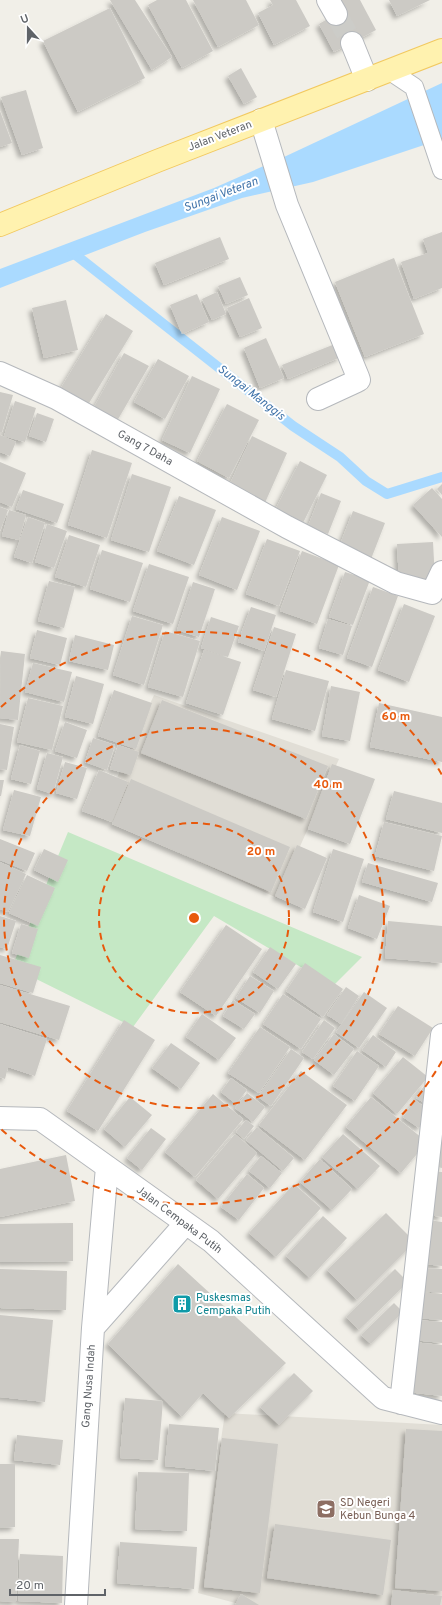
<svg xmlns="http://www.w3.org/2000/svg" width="442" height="1605" viewBox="0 0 442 1605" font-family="Overpass,sans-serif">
<defs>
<filter id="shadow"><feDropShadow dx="-3.5" dy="3.5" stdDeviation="2" flood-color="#0004"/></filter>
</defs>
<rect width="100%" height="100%" fill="#f1efe8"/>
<path fill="#e1ded6" d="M154 695 339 759 277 898 100 816Z
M225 1413 442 1425V1605H243L198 1593Z"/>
<path fill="#c5e8c5" d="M68 832 362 957 333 986 214 916 133 1027 12 967Z"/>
<path fill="#aadaff" d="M442 83V139L313 182 242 198 145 232 0 288V269L214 188 284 157Z"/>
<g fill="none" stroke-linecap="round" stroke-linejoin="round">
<path stroke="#aadaff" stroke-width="10" d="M72 252 293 426 340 457 366 481 387 494 442 477"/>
</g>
<path fill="#cccac5" filter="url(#shadow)" d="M110 0H135L172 57 152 70Z
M157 0H186L213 51 182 68 148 5Z
M193 0H246L259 25 218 47Z
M270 0H296L310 26 274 45 258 13 273 5Z
M328 0H360L376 30 334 52 319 24 336 14Z
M389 0H430L397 16Z
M110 8 145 78 78 112 43 41Z
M241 68 257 97 244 104 228 76Z
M26 90 43 148 22 155 1 97Z
M0 111 12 143 0 147Z
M442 232V288L414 299 401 262 428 253 423 239Z
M220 237 229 259 164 285 155 263Z
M394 258 424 334 365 357 335 282Z
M240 277 248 295 226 304 218 286Z
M217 292 226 314 212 320 202 299Z
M197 294 209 322 182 334 170 305Z
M249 298 262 328 240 337 227 308Z
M66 300 78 350 44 358 32 308Z
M106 314 133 331 86 408 59 391Z
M266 338 284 378 260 388 244 348Z
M335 344 341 357 288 379 282 365Z
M124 353 149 366 117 421 93 409Z
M158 359 189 376 165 419 134 402Z
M192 376 220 389 190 453 162 440Z
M0 392 13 395 2 432H0Z
M15 401 36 408 25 442 4 436Z
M227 404 259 420 229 478 197 461Z
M37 413 54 419 46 442 29 436Z
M0 435 16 442 10 456 0 452Z
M252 436 287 453 264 505 228 488Z
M92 450 132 463 107 538 68 525Z
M300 461 327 475 301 527 273 514Z
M0 462 26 473 12 507 0 502Z
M132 474 171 487 149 552 111 540Z
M442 484V495L437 489Z
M432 488 442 499V537L413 505Z
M23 490 64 504 57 523 16 509Z
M321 493 341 501 328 534 308 526Z
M179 496 216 510 194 565 157 551Z
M0 507 8 510 0 531Z
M9 510 26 515 19 540 2 536Z
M353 511 385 523 371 559 339 547Z
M28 517 45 523 32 563 14 557Z
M222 517 260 531 237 590 199 575Z
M47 524 67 531 54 568 35 562Z
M69 535 100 545 86 587 55 577Z
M267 539 300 551 279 606 246 594Z
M433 542 435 580 399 582 397 544Z
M102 550 143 563 130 602 90 589Z
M302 551 339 565 317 624 280 611Z
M149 564 189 577 173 624 133 611Z
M345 572 370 580 353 625 329 617Z
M49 581 75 587 64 628 38 621Z
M193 582 215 589 199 637 177 630Z
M373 587 398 596 372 667 347 658Z
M404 604 435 616 409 682 378 670Z
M251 607 276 615 264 651 238 642Z
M132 616 163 625 144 685 113 675Z
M211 617 239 626 228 657 201 648Z
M328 619 352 626 343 655 319 648Z
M274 627 296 634 276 697 253 690Z
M37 630 67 638 60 665 30 658Z
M165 631 200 641 183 697 148 687Z
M75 635 114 645 108 670 69 661Z
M204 650 241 662 223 715 186 703Z
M1 651 25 654 18 720 0 718Z
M33 663 72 672 64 702 25 692Z
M286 670 329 681 315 731 272 719Z
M76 676 104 684 93 724 65 717Z
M331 686 360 692 350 741 322 736Z
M114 690 152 703 136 749 98 736Z
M28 698 63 706 52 750 17 742Z
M162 700 328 766 306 819 141 753Z
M379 703 442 717V762L370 747Z
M65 722 87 730 77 758 55 751Z
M0 724 14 727 7 770 0 769Z
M93 738 115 745 107 770 85 762Z
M20 745 40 751 31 784 11 779Z
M118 745 139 752 131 775 110 769Z
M47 753 63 757 53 794 37 789Z
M65 762 87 768 77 799 56 793Z
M332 764 375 779 350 844 308 829Z
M99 770 128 782 112 822 82 811Z
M131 779 290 847 271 892 112 824Z
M0 780H4L1 796H0Z
M14 790 41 797 30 836 3 830Z
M394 791 442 803V833L386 819Z
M384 822 442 836 434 871 375 856Z
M0 839 35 853 27 871 0 860Z
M297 845 327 858 305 909 275 896Z
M44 849 68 860 58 882 34 870Z
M333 849 364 859 343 922 313 912Z
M0 862 26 874 8 912 0 909Z
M368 863 438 883 432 902 362 882Z
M27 875 55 888 38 926 9 913Z
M359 895 390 906 377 939 348 928Z
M0 916 16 921 7 949 0 947Z
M388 921 442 926V963L385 958Z
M21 924 38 929 29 958 12 953Z
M226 925 262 949 216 1016 180 992Z
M270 947 296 964 278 989 253 972Z
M0 955 41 967 33 993 0 983Z
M305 963 343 989 323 1017 286 991Z
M250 976 274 991 260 1013 236 998Z
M0 985 70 1006 59 1040 0 1022Z
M346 987 359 996 341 1024 327 1015Z
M364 992 387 1008 359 1048 336 1032Z
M283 994 321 1019 301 1049 263 1024Z
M233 1000 255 1014 244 1029 223 1016Z
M398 1006 433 1028 415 1056 379 1034Z
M202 1014 236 1038 219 1060 186 1037Z
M124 1020 155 1040 98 1131 67 1111Z
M324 1020 335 1028 313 1059 302 1052Z
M0 1024 47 1039 35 1076 8 1067 5 1079 0 1077Z
M260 1027 290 1047 259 1093 228 1073Z
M334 1034 354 1049 334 1075 314 1060Z
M373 1035 396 1052 386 1067 362 1050Z
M171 1043 200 1063 181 1089 152 1068Z
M291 1049 304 1058 271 1106 258 1097Z
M357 1051 379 1066 355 1101 333 1086Z
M403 1057 428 1077 397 1114 373 1093Z
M301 1071 347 1105 305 1160 259 1125Z
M231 1078 247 1090 236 1104 221 1092Z
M424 1086 434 1093 426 1104 416 1098Z
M247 1093 265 1107 253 1122 235 1108Z
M213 1094 243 1119 195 1177 165 1152Z
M130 1097 152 1115 125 1147 104 1129Z
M371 1097 427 1142 401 1173 346 1127Z
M415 1100 431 1112 419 1128 403 1117Z
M246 1120 254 1126 244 1139 236 1132Z
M257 1127 294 1158 283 1171 246 1140Z
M151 1128 166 1139 142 1170 127 1158Z
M442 1133V1168L437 1167Z
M235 1134 257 1153 218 1199 196 1180Z
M343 1134 380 1166 358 1189 322 1157Z
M66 1155 75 1201 0 1217V1169Z
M261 1156 282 1173 270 1188 249 1171Z
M320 1159 352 1189 332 1210 300 1182Z
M433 1171 442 1172V1217L428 1215Z
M247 1174 264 1188 239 1220 221 1207Z
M294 1184 321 1208 276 1257 249 1233Z
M386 1213 415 1242 357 1300 327 1270Z
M323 1216 347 1238 310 1278 286 1256Z
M429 1220 442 1222V1266L424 1264Z
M73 1223V1261L0 1262V1224Z
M178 1264 286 1363 229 1418 203 1393 182 1417 108 1344Z
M423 1268 442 1269V1293L421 1291Z
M0 1269 67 1271 66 1310 0 1308Z
M395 1269 408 1282 359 1330 346 1317Z
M418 1292 442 1294V1320L416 1318Z
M394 1303 403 1312 371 1344 361 1335Z
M0 1315 53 1320 45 1402 0 1397Z
M415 1320 442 1322V1343L413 1340Z
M413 1342 442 1345V1396L407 1392Z
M294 1373 313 1391 279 1425 260 1407Z
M125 1398 163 1401 158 1460 120 1458Z
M169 1424 219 1428 215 1471 165 1466Z
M406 1429 442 1431V1591L395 1588Z
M17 1435 63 1440 60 1465 14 1460Z
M222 1438 278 1444 260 1593 204 1587Z
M0 1464H15V1527L0 1528Z
M138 1472 189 1473 187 1531 135 1529Z
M275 1524 391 1540 383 1595 267 1578Z
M0 1539H19L16 1602 0 1601Z
M120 1542 197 1547 194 1589 117 1583Z
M20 1554 63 1556 62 1603 18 1601Z
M393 1590 442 1596 440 1605H391Z
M241 1594 259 1605H235Z"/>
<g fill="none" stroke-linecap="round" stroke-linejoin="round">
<path stroke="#ccccc8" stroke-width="22" stroke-dasharray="22 11" stroke-linecap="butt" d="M336 14 352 43"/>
<g stroke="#b5b8bc" stroke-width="20">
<path id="service" d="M390 71 414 87 442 170"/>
</g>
<g stroke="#b5b8bc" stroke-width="24">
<path id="minor" d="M328 0 336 14
M352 43 367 80
M261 120 287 205 358 377 359 380 357 381 318 399
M0 373 56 398 287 527 396 583 432 593 442 572
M0 1118 40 1119 211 1241 383 1398 442 1413
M93 1328 186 1223
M401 1403 442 1035
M76 1605 93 1328 107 1167"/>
</g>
<g stroke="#f2c960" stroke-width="24">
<path id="primary" d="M0 225 157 161 442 50"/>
</g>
<use href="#service" stroke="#fff" stroke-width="18"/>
<use href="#minor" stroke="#fff" stroke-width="22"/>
<use href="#primary" stroke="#fff2af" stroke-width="22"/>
</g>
<g fill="none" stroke="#e8590c" stroke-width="2" stroke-dasharray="7 5">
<circle cx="194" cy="918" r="95"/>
<circle cx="194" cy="918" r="190"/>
<path d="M442 1061A286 286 0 0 1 1 1129M1 707A286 286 0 0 1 442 775"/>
</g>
<defs>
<g id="building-square" transform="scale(1)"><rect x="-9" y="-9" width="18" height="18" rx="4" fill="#0f9aa8" stroke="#fff"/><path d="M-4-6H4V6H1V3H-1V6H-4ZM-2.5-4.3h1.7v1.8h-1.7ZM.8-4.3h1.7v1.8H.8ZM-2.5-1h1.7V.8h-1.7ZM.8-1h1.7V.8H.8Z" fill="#fff"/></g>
<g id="school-square" transform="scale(1)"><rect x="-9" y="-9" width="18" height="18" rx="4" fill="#8d6e63" stroke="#fff"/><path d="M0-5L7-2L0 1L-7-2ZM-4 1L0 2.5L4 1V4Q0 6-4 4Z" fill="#fff"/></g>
</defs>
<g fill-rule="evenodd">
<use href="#building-square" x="182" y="1304"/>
<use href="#school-square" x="326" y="1509"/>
</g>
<g text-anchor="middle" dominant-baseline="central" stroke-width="4" stroke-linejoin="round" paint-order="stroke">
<g font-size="11" fill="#5f6368" stroke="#fff">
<text transform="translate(220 136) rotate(-21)">Jalan Veteran</text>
<text transform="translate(145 448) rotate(29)">Gang 7 Daha</text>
<text transform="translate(179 1220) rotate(37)">Jalan Cempaka Putih</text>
<text transform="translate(89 1386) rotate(-86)">Gang Nusa Indah</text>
</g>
<g font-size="11" fill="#0d838f" stroke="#fff" text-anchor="start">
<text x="196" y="1298">Puskesmas<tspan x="196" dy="13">Cempaka Putih</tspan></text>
</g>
<g font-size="11" fill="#785e54" stroke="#fff" text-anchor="start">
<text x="340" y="1503">SD Negeri<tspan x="340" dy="13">Kebun Bunga 4</tspan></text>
</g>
<g font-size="12" font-style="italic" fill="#4174aa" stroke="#fff">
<text transform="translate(221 195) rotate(-21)">Sungai Veteran</text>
<text transform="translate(251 393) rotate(38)">Sungai Manggis</text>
</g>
</g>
<circle cx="194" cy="918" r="6" fill="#e8590c" stroke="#fff" stroke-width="2"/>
<g font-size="12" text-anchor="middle" font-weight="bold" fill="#e8590c" stroke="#fff" stroke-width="4" stroke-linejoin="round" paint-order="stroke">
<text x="396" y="720">60 m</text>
<text x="328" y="788">40 m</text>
<text x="261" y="855">20 m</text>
</g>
<g transform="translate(28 28) rotate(339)" stroke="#ffffff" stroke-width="3" paint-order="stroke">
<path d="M0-3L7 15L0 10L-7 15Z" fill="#5f6368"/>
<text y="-6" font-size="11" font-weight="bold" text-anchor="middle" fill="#5f6368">U</text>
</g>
<path d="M10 1589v6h95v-6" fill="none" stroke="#5f6368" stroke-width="2"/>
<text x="16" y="1589" font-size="12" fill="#5f6368" stroke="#ffffff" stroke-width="3" paint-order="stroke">20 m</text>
</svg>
